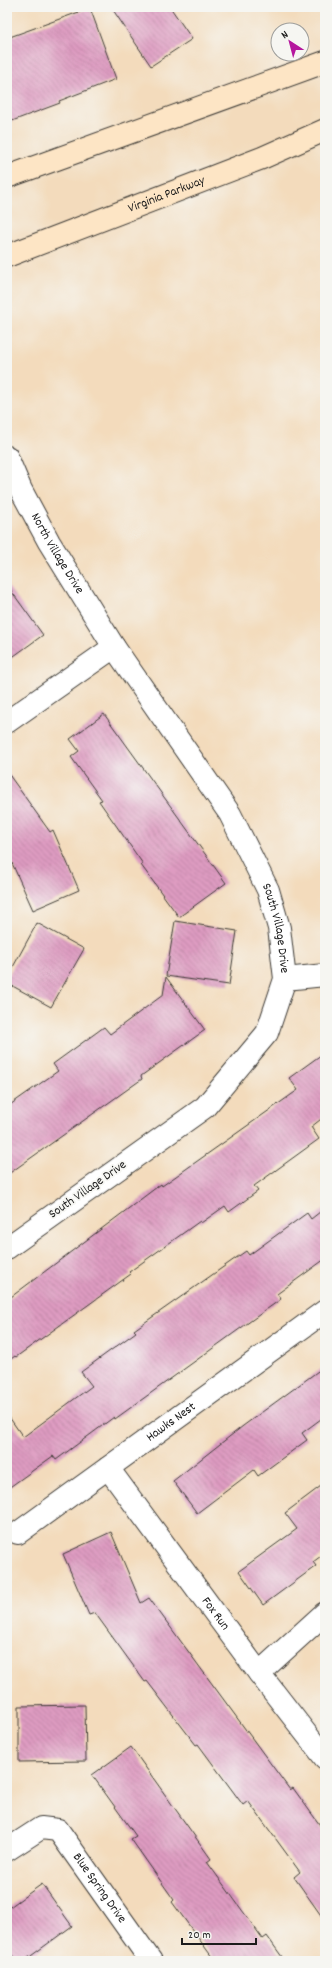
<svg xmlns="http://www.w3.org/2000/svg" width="332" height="1968" viewBox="0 0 332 1968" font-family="Dekko,sans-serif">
<defs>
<pattern id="building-back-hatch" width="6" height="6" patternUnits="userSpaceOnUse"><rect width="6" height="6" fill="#de9bc1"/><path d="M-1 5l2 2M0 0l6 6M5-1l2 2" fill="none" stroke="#b37e9c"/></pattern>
</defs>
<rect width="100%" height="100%" fill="#f6f6f2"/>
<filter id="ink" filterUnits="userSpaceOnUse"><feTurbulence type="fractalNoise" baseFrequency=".025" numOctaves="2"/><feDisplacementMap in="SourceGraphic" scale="8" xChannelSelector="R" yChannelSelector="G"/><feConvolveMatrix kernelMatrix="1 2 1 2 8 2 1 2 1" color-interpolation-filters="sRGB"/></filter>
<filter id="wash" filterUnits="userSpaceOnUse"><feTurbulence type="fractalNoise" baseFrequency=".012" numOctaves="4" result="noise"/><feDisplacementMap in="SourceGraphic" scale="16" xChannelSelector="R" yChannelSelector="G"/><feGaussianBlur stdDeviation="0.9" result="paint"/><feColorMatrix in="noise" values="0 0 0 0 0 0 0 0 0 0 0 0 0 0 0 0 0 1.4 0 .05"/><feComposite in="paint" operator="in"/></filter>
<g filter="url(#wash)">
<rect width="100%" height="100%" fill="#f3dbbc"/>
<g id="blocks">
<path fill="url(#building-back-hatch)" d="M111 7H170L192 39 151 66Z
M90 8 116 79 59 101 60 103 12 121 7 107V38Z
M7 585 43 635 7 661Z
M104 714 226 883 179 917 141 865 143 864 99 801 102 800 71 757 79 751 70 739Z
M7 772 50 832 53 830 79 890 33 910 7 852Z
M175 921 237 931 229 985 166 976Z
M37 923 84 949 51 1007 7 983V978Z
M166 977 205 1030 141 1076 142 1079 7 1175V1107L58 1071 53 1064 104 1027 110 1034 163 995Z
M325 1052V1116L311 1127 319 1139 254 1186 258 1191 229 1212 225 1206 201 1223 200 1221 129 1272 131 1274 16 1357 15 1356 7 1362V1300L161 1184 162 1186 298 1090 289 1078Z
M325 1208V1259L277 1294 281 1299 115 1419 114 1417 56 1460 53 1456 7 1489V1414L23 1437 92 1386 81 1372 136 1332 134 1330 246 1251 249 1255 307 1213 311 1219Z
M325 1366V1416L302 1433 307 1440 258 1476 254 1470 197 1513 173 1481 243 1426Z
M325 1483V1553L313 1562 316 1566 263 1605 239 1571 297 1529 285 1513Z
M111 1532 141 1603 149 1598 290 1790 293 1788 325 1832V1921L294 1877 300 1872 248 1801 243 1805 198 1744 196 1745 147 1681 145 1682 95 1613 89 1615 63 1554Z
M85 1705 86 1761 19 1762V1706Z
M131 1747 211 1859 207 1862 263 1939 267 1936 285 1961H215L172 1902 174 1900 131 1839 136 1836 92 1775Z
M42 1884 72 1926 24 1961H16L7 1948V1909Z"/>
</g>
</g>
<g filter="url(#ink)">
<use href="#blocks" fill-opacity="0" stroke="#3c3934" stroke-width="1"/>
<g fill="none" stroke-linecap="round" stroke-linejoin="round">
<g stroke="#3c3934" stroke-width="24">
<g id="minor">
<path id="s1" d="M7 457 21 490 49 542 114 647 230 814 268 890 279 928 285 979 267 1033 205 1107 7 1248"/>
<path d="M7 722 114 647"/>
<path d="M285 979 325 975"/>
<path id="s2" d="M108 1468 259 1673 325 1758"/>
<path id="s3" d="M18 1533 325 1311"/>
<path d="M259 1673 325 1613"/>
<path id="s4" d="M7 1850 41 1828 58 1830 151 1961"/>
</g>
</g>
<g stroke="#3c3934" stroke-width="24">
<g id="secondary">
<path d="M7 177 325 62"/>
<path id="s5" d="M7 256 262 158 325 130"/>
</g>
</g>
<use href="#minor" stroke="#fff" stroke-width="22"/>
<use href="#secondary" stroke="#fde5c5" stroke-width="22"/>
</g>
</g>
<g text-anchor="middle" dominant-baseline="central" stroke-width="3.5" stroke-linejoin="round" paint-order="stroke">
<g font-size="13" fill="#1c1c1c" stroke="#f6f6f2">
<text stroke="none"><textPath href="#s5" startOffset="171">Virginia Parkway</textPath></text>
<text stroke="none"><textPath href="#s1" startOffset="109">North Village Drive</textPath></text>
<text stroke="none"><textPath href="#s1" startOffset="546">South Village Drive</textPath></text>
<text transform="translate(88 1190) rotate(-35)">South Village Drive</text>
<text stroke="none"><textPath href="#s3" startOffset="189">Hawks Nest</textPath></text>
<text stroke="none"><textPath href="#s2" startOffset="181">Fox Run</textPath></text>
<text stroke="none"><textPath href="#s4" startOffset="129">Blue Spring Drive</textPath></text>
</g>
</g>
<rect width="332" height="1968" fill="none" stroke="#f6f6f2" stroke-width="24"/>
<g transform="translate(290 42) rotate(324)"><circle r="19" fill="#f6f6f2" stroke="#9f9f9c"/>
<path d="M0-3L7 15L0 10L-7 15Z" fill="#b5179e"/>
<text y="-6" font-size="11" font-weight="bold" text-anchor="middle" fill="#1c1c1c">N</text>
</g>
<path d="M182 1938v6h74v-6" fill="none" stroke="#1c1c1c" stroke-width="2"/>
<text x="188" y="1938" font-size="12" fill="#1c1c1c" stroke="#f6f6f2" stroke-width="3" paint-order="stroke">20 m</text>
</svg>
